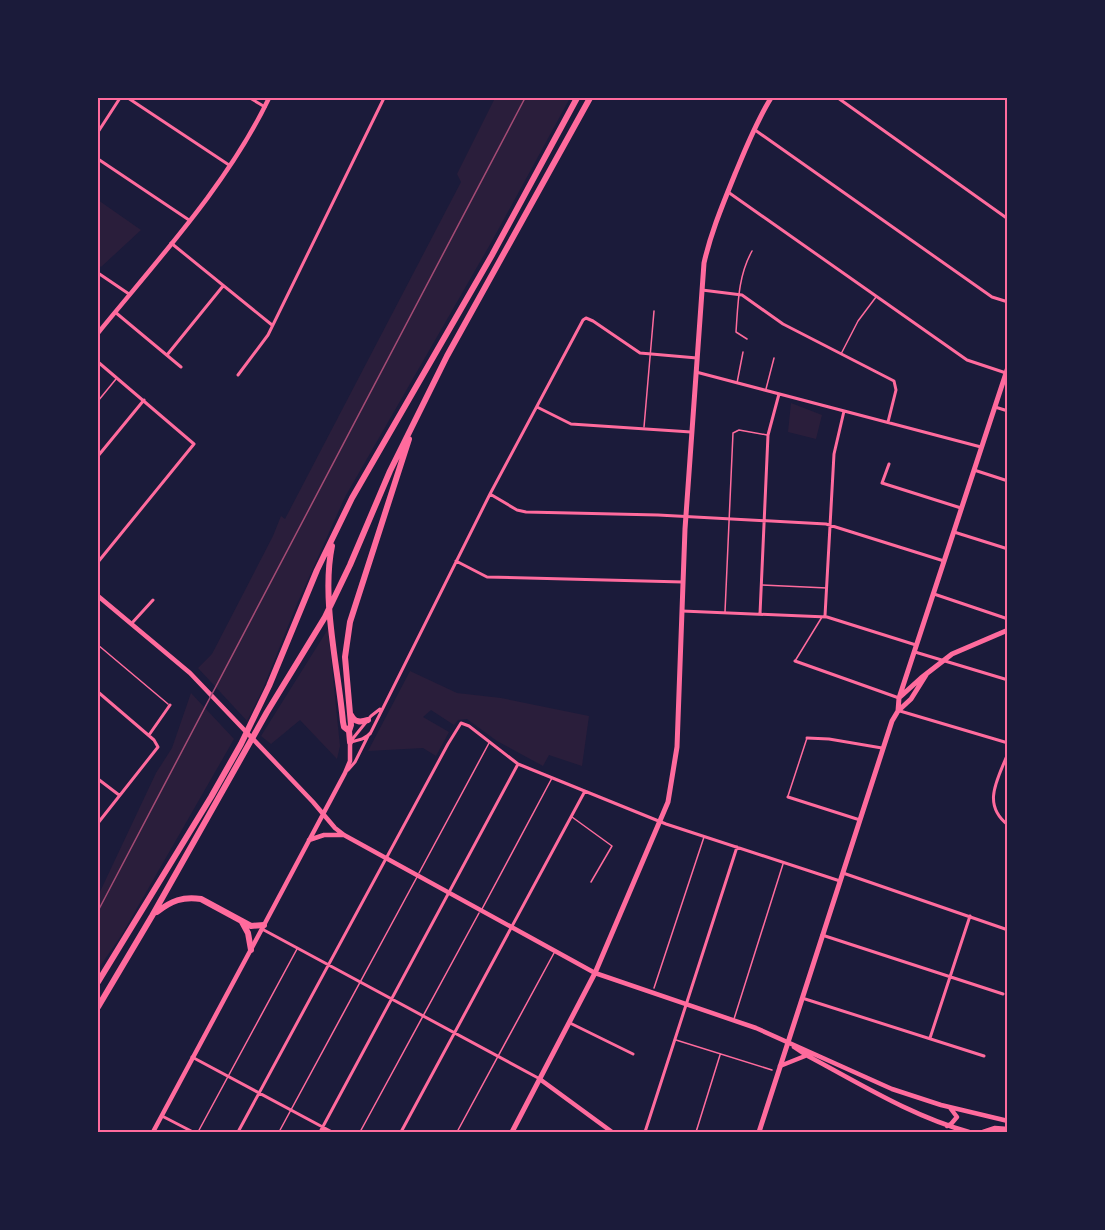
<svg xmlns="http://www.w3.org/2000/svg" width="1105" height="1230" viewBox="0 0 1105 1230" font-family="Figtree,sans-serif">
<rect width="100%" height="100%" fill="#1b1b3a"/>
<path fill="#2a1e3b" d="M495 98H570L492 241 345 497 297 604 262 691 247 721 198 668 212 654 273 536 281 516 285 519 461 182 457 174Z
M98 200 141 230 101 267 98 265Z
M791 403 822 415 816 439 788 432Z
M328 629 340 746 337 759 300 720 271 744 261 736Z
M410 671 457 693 501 698 589 716 582 766 549 755 543 766 497 741 467 719 458 720 454 725 431 710 423 717 449 732 436 756 423 748 368 751Z
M191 693 234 739 121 936 98 969V896L156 773 172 748Z"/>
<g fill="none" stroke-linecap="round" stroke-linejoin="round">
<path stroke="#ff6b9d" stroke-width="1.5" d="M747 339 736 332C738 304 738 276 752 251
M841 354 858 321 876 297
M737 383 743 352
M766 389 774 358
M98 401 116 379
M644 427 654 311
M762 585 827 588
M725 612 733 433 739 430 767 435
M98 645 168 704
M795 661 822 617
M788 796 807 738
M572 817 612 846 591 882
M419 873 489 743
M482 909 552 778
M654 988 704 837
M734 1019 783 864
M676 1040 772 1070
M198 1132 297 949
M279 1132 417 877
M360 1132 479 913
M457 1132 554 953
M696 1132 720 1055"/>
<path stroke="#ff6b9d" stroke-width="3" d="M128 98 229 165
M250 98 265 107
M838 98 1008 219
M755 130 992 297 1008 302
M98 132 120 98
M98 159 189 220
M728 192 967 360 1006 373
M171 243 272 325
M98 273 129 294
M702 290 742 295 783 324 894 381 896 390 888 422
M115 312 181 367
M167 355 223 286
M98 362 194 444 98 562
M696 372 981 447
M238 375 268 335 384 98
M537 407 571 424 691 432
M995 407 1008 411
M98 456 144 400
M889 464 882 483 961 508
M974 470 1008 481
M490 494 517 510 526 512 658 515 826 524 944 561
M954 532 1008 549
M456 561 487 577 683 582
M934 594 1008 619
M682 611 827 617 916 645
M760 614 768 435 779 394
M825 616 834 454 844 411
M132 623 153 600
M915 652 1008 680
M795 661 899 698
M98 692 154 740 158 747 98 823
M900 711 1008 743
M149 735 170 705
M807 738 829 739 882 748
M350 742 371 716 380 709
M351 742 362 739 370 734 490 494 583 320 586 318 593 321 640 353 697 358
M1008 753C998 779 981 804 1008 825
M348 770 355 762 369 734
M98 779 119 795
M788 797 860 820
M843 873 1008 930
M262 929 540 1079
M822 935 1003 994
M802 998 984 1056
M570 1023 633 1054
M930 1038 970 916
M192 1057 332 1132
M162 1116 193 1132
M238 1132 448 744 461 723 469 726 518 764 666 824 840 881
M320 1132 518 764
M401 1132 585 791
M645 1132 737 847"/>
<path stroke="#ff6b9d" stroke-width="4.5" d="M98 333C158 259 228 184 269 98
M541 1080 612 1132
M153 1132 264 925"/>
<path stroke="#ff6b9d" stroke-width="4.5" d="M98 596 190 673 313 802 335 828 344 835 595 973 756 1028 892 1089 941 1105 1008 1121
M309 840 324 835H344
M264 925 345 773 350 761V742
M794 1047 806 1055C859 1083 911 1116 969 1132
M780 1066 805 1056
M947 1126 951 1124 957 1117 951 1109
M983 1132 995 1128 1008 1129"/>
<path stroke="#ff6b9d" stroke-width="5" d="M900 697 921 678 952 654 1008 630
M898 711 899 698 1008 367
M512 1132 595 973 668 802 677 747 685 529 704 263C711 232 723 204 735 174 746 148 756 122 771 98
M759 1132 892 721 898 711 911 699 926 675"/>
<path stroke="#ff6b9d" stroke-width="6" d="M332 546C321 599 338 667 343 722L344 727 349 731
M351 715C355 723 361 722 368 720
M350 742 349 731 351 725 345 657 350 622 409 439
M157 912C171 901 183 896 201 899L251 926 264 925
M242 922 248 933 251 950
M98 982 211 797 241 744 269 686 317 570 352 498 492 255 577 98
M98 1007 152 916 267 712 325 617 350 565 390 471 447 356 590 98"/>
<path stroke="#a44b75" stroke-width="1.5" d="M98 911 525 98"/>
</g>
<rect width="1105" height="1230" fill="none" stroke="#1b1b3a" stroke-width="198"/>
<rect x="99" y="99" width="907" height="1032" fill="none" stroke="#ff6b9d" stroke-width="2"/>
</svg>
